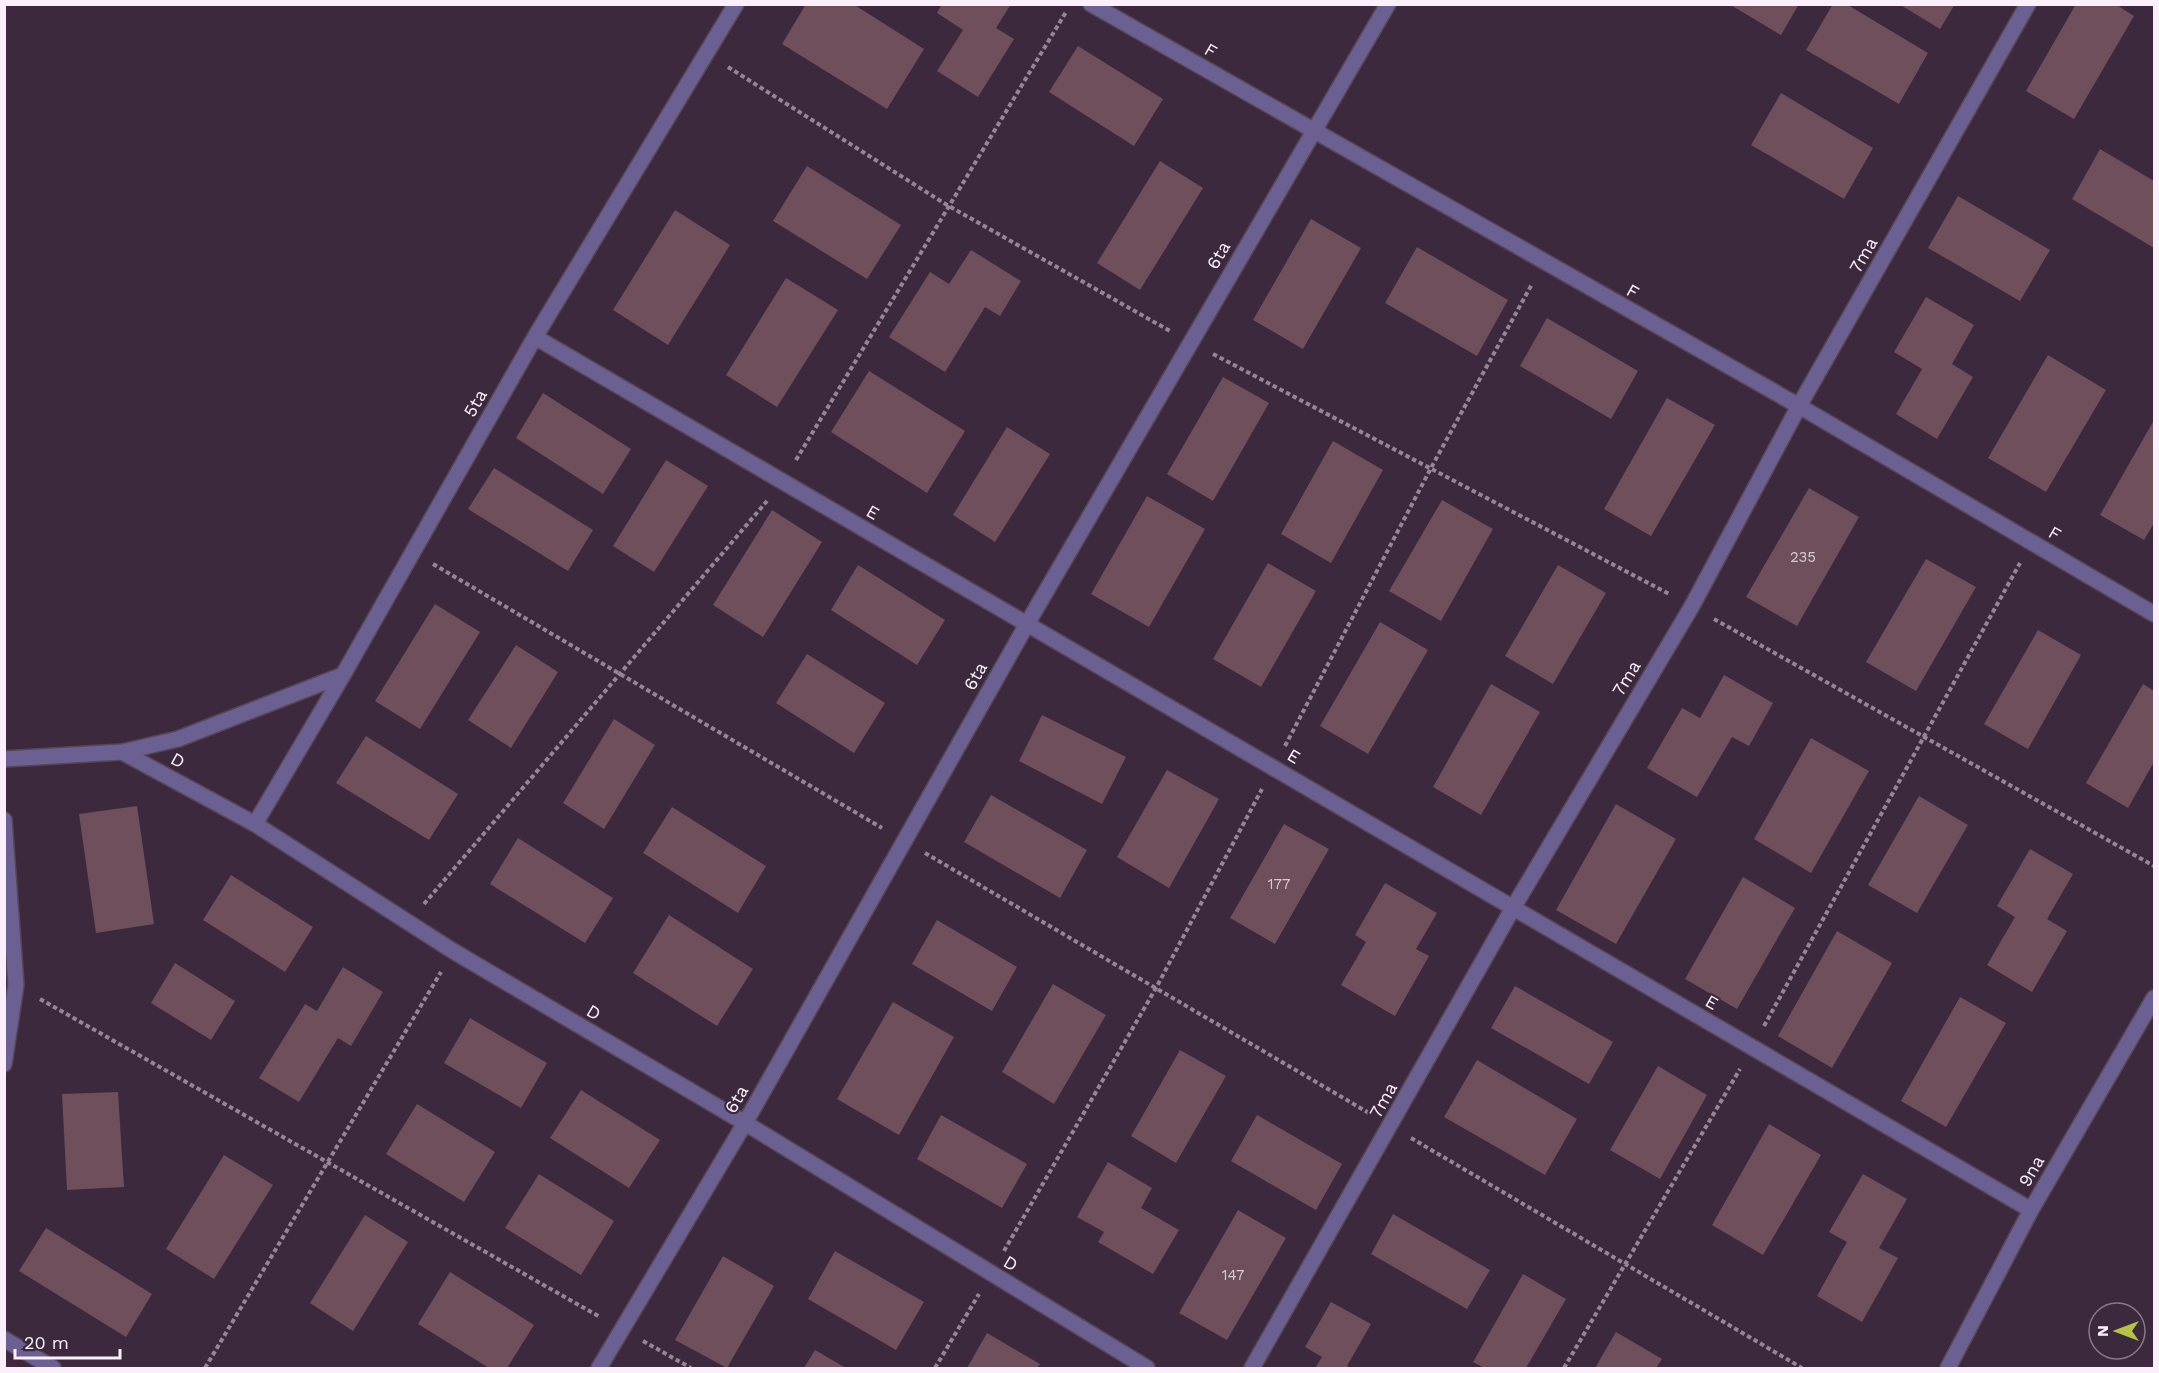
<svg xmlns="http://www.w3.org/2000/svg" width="2159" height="1373" viewBox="0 0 2159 1373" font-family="'Work Sans',sans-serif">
<rect width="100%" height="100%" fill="#3c293d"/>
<path fill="#6e4f5b" d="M806 4H853L924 49 887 109 782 44Z
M942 4H1011L996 28 1014 39 978 97 937 71 963 30 937 13Z
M1729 4H1799L1781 35Z
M1833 4H1846L1928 53 1899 104 1806 50Z
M1899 4H1955L1940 29Z
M2076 4H2115L2134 16 2074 119 2026 91Z
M1078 46 1163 99 1134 146 1049 92Z
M1781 93 1873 148 1844 199 1751 145Z
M2100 149 2154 181V248L2072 199Z
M1160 161 1203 188 1140 290 1097 263Z
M807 166 901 225 867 279 773 221Z
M1958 196 2050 250 2020 301 1928 248Z
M675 210 730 245 668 345 613 310Z
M1311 219 1361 248 1303 349 1253 320Z
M1417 247 1508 300 1477 356 1385 303Z
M971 250 1021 281 1000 316 985 307 945 372 889 337 930 272 949 284Z
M786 278 838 310 777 407 726 375Z
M1926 297 1974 325 1952 364 1973 377 1937 439 1896 414 1922 369 1894 352Z
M1547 318 1638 371 1611 419 1520 366Z
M2048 355 2106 390 2046 492 1988 458Z
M869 371 965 431 927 493 831 432Z
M1223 377 1269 403 1213 501 1167 474Z
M543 393 631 449 603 494 516 438Z
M1667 398 1715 425 1651 536 1604 509Z
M2154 420V523L2144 540 2100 515Z
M1007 427 1050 454 995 542 953 515Z
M1333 441 1383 470 1331 563 1281 534Z
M666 460 708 486 654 572 613 546Z
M494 468 593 530 568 571 468 509Z
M1809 488 1859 517 1797 626 1746 597Z
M1147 496 1205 529 1149 627 1091 594Z
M1442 500 1493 529 1441 621 1389 591Z
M772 510 822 542 763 637 713 605Z
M1926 559 1976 587 1916 691 1866 662Z
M1268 563 1316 591 1261 687 1213 659Z
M858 565 945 620 917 665 831 610Z
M1558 565 1606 593 1553 684 1505 656Z
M435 604 480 632 420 729 375 701Z
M1380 622 1428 650 1368 754 1320 726Z
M2038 630 2081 655 2028 749 1984 724Z
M516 645 558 672 511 748 468 720Z
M807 654 885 703 854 753 776 703Z
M1724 675 1773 703 1749 746 1732 737 1697 797 1647 768 1682 708 1700 718Z
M1491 684 1540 712 1481 815 1433 787Z
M2143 684 2154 691V762L2128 808 2086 783Z
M1042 715 1126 757 1102 804 1019 761Z
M614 719 655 745 604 829 563 803Z
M366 736 458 794 429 840 336 783Z
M1811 738 1869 771 1811 873 1754 839Z
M1167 770 1219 799 1169 888 1117 857Z
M991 795 1087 850 1060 898 964 842Z
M1919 796 1968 825 1917 913 1868 885Z
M1616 804 1676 839 1616 944 1556 910Z
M137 806 154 924 96 933 79 814Z
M672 807 766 866 738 913 643 853Z
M1284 824 1329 849 1275 944 1230 918Z
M518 838 613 898 585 943 490 884Z
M2030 849 2073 874 2047 919 2067 931 2032 992 1987 965 2015 917 1997 906Z
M231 875 313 927 285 972 203 920Z
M1743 877 1795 908 1737 1009 1685 979Z
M1385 883 1437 913 1416 949 1429 956 1395 1016 1341 985 1366 942 1355 935Z
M669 915 753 969 717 1026 633 973Z
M937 920 1017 967 992 1011 912 964Z
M1837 931 1892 963 1832 1068 1778 1036Z
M175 963 235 1001 211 1040 151 1003Z
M343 967 383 992 351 1046 338 1038 299 1102 259 1078 305 1004 317 1011Z
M1053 984 1106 1015 1054 1104 1002 1072Z
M1515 986 1613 1042 1589 1084 1491 1028Z
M1960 997 2006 1023 1946 1127 1901 1101Z
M893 1002 954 1037 899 1135 837 1099Z
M470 1018 547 1063 521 1108 444 1063Z
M1180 1050 1226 1076 1176 1163 1131 1136Z
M1477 1060 1577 1119 1545 1175 1444 1117Z
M1658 1066 1707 1095 1660 1179 1610 1150Z
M581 1090 660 1140 629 1188 550 1138Z
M118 1092 124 1187 67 1190 62 1094Z
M417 1104 495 1152 464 1202 386 1154Z
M941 1115 1027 1164 1002 1208 917 1159Z
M1257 1115 1342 1164 1316 1210 1231 1161Z
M1769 1124 1821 1155 1763 1255 1712 1225Z
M224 1155 273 1185 214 1279 166 1249Z
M1108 1162 1152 1188 1141 1208 1179 1230 1153 1274 1098 1242 1104 1232 1077 1217Z
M539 1174 614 1221 581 1275 505 1228Z
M1863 1174 1907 1199 1879 1248 1898 1258 1862 1322 1817 1296 1847 1242 1829 1232Z
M1238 1210 1286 1238 1227 1340 1179 1313Z
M1393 1214 1490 1270 1467 1309 1371 1254Z
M365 1215 408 1242 353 1331 310 1303Z
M46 1228 152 1294 126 1337 19 1271Z
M835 1251 924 1302 896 1350 808 1299Z
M723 1256 774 1286 727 1368 675 1340Z
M450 1272 534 1325 507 1368H489L418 1324Z
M1523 1274 1566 1299 1526 1368H1484L1473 1362Z
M1331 1302 1371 1324 1347 1366 1352 1368H1315L1322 1357 1305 1347Z
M1616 1332 1662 1359 1656 1368H1595Z
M987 1333 1040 1364 1037 1368H967Z
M815 1350 846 1368H804Z"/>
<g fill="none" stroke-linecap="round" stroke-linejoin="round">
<g stroke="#574558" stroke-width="18">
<path id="minor" d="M1091 4 1799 406 2154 614
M535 337 2031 1210
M122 752 178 739 343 675
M4 759 122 752 255 824 453 951 745 1123 1147 1368
M255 824 343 675 535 337 736 4
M4 1339 53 1368
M599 1368 745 1123 1027 624 1388 4
M1252 1368 1513 908 1692 606 1799 406 2028 4
M1948 1368 2031 1210 2154 998"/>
</g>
<g stroke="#574558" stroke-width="18">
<path id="tertiary" d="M4 820 16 985 4 1064"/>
</g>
<path stroke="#958596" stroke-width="4" stroke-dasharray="4.5 3" stroke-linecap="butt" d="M728 67 947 205 1170 331
M1213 354 1671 595
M796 460 1066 12
M433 564 882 828
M1714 619 2154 866
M1285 746 1431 468 1532 284
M925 853 1369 1113
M424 904 767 501
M40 999 600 1317
M1764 1026 2020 563
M1411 1138 1802 1368
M1004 1251 1156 988 1262 789
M643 1341 691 1368
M205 1368 441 972
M935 1368 979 1294
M1564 1368 1740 1069"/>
<use href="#minor" stroke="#6b6091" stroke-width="15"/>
<use href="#tertiary" stroke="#6b6091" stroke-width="15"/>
</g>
<g text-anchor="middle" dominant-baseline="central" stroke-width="4.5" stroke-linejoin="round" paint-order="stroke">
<g font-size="15" fill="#d8c7d4">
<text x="1803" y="557">235</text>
<text x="1279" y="884">177</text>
<text x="1233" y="1275">147</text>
</g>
<g font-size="18" fill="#fbeffc" stroke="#3c293d">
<text transform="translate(1211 50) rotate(30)">F</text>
<text transform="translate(1218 255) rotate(-60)">6ta</text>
<text transform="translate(1863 255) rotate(-60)">7ma</text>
<text transform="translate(1633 291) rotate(29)">F</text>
<text transform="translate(475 403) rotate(-60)">5ta</text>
<text transform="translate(873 512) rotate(30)">E</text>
<text transform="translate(2055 533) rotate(30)">F</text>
<text transform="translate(975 676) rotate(-61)">6ta</text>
<text transform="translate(1626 678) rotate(-59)">7ma</text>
<text transform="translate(1294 756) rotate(31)">E</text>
<text transform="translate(178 760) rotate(29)">D</text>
<text transform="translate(1712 1002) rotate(30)">E</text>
<text transform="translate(594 1012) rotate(31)">D</text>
<text transform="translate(736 1099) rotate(-60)">6ta</text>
<text transform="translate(1383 1100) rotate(-61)">7ma</text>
<text transform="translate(2031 1171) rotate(-60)">9na</text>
<text transform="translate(1011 1263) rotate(31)">D</text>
</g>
</g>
<rect width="2159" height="1373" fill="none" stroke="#fbeffc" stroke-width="12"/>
<g transform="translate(2117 1331) rotate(270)"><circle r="28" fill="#3c293d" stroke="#887889" stroke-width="1.5"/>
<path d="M0-4.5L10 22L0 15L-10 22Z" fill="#b7c148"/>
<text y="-9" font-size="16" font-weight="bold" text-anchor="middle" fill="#fbeffc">N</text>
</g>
<path d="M15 1349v9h105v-9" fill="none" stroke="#fbeffc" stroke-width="3"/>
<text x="24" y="1349" font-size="18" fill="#fbeffc" stroke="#3c293d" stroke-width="4.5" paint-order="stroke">20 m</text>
</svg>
